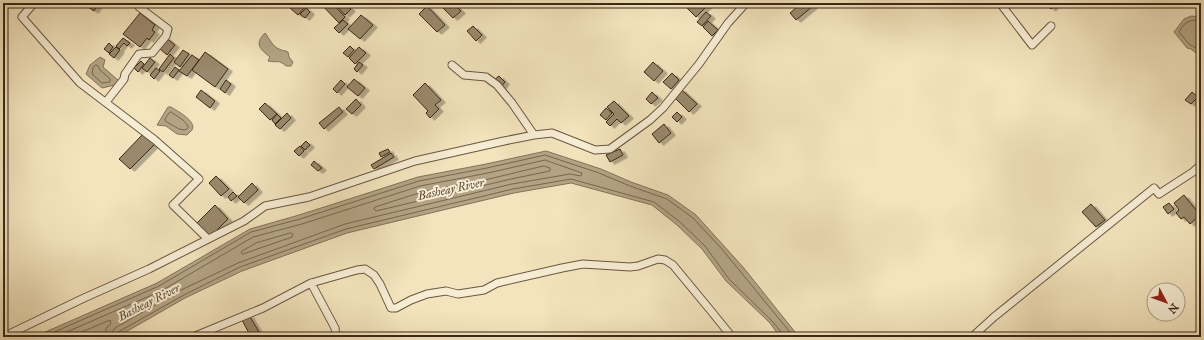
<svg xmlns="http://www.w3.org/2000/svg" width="1204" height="340" viewBox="0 0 1204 340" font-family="'IM FELL Great Primer',serif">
<defs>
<filter id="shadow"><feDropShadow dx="4.5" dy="2.5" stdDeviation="0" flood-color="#0004"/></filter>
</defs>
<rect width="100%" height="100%" fill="#f3e4bd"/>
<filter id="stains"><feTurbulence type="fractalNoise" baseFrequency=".005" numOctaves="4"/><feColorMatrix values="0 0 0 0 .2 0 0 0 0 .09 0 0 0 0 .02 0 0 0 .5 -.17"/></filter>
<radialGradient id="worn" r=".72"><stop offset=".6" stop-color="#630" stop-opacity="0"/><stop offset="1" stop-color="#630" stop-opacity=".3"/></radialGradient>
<path fill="#b4a485" stroke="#847259" d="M1191 16 1201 17V57L1191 49 1187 48 1174 32 1184 19Z
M265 33C269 38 273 47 279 49 282 51 285 50 288 52L289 57 293 62 291 66H286C278 59 278 63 268 61L270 57C260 49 254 44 265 33Z
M100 57 105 60 103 67 119 81 115 85 102 88 86 74 90 65Z
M168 107H171C177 111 197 121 192 130 192 130 188 134 187 135L177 134 166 126 157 125Z
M546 151 601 169 631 182 668 195 696 215 743 267 799 337H780L770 323 726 281 702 249 677 225 652 205 571 183 514 193 347 233 242 271 185 298 117 337H34L157 283 250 229 299 215 418 177 486 164Z"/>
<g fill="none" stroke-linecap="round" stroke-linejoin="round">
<path stroke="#78664e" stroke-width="1" d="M1201 20C1189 20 1185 21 1179 32L1189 44 1201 51
M96 65 98 66 100 70 110 79V82L102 83 92 74 93 68Z
M171 112 183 120 188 126V128L185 130 179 129 165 121V119L169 113Z
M544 166 550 168V171L511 179 376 211 374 209 375 207 422 192 489 179Z
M291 233 293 234 292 237 243 254 241 253 242 251 256 243Z
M43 337 159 286 251 232 300 219 419 181 487 168 545 155 599 173 630 186 667 199 693 218 721 248 794 337
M55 337 161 291 253 237 302 224 420 186 488 173 545 160 582 173 581 176 570 174 512 184 345 224 238 263 181 290 115 328 112 332 111 337
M70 337 110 320 111 323 106 329 105 337
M116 337V334L118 332 184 295 240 267 346 229 513 189 571 179 654 202 680 222 705 246 729 279 772 321 782 333 783 337"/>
</g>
<path fill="#9b896d" stroke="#3b2717" filter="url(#shadow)" d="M82 3H99L94 11Z
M295 3H301L305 7 298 15 290 8Z
M320 3H332L345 17 339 23Z
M336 3H345L351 9 345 15 335 4Z
M438 3H453L461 11 453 18Z
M682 3H710L696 17Z
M802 3H810L813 6 796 20 790 13Z
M1045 3H1057L1051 9Z
M427 6 445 25 437 32 419 14Z
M306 8 310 12 305 18 300 14Z
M706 12 711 16 702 26 697 22Z
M140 13 155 25 152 30 155 32 149 40 147 38 140 47 123 34Z
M361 15 373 25 360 39 348 29Z
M343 20 348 24 339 33 334 28Z
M708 21 718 30 712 36 703 27Z
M473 26 482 35 476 41 467 31Z
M165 37 175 45 167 55 158 47Z
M123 38 130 43 127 46 124 43 119 49 116 46Z
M109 43 113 47 109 53 104 49Z
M350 46 354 50 348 57 343 53Z
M116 47 120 50 114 58 109 54Z
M359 47 366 53 355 64 349 58Z
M183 50 189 54 180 67 174 62Z
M205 52 228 69 215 87 192 70Z
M170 54 174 58 163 72 159 69Z
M192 55 199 60 187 76 179 71Z
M150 58 155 62 147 72 142 68Z
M141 61 144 64 138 72 134 68Z
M359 62 363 65 357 72 354 69Z
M653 62 663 71 654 81 644 72Z
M175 67 179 70 173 78 169 75Z
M156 68 160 71 154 79 150 75Z
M672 73 679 80 671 89 663 82Z
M499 76 505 82 501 87 494 80Z
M354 79 365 88 358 96 347 87Z
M226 80 231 84 225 93 220 89Z
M341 80 345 84 337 93 333 89Z
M425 83 441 100 435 105 439 109 430 118 426 113 428 111 413 95Z
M681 89 697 104 689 112 673 96Z
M201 90 215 101 210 108 196 97Z
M652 92 658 98 651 104 646 99Z
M1192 92 1198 97 1191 104 1185 100Z
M356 99 361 105 352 114 346 109Z
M614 101 629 116 621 123 617 119 610 126 606 122 614 114 607 107Z
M265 103 277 114 270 120 259 109Z
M339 107 343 112 324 129 319 123Z
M606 108 612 113 606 120 600 115Z
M677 112 682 117 677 122 672 117Z
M287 113 291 118 280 129 275 125Z
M277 114 281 118 275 124 272 120Z
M664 124 671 133 659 143 652 134Z
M144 133 155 144 130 169 119 159Z
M306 141 310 145 305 150 301 146Z
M300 146 304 151 299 156 294 151Z
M388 149 390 152 381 157 379 153Z
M620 149 623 155 610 162 606 155Z
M391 153 394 157 374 169 371 165Z
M314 161 322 168 318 171 311 165Z
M216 176 229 189 221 196 209 183Z
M252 183 258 190 244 203 238 197Z
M233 192 237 196 231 201 228 197Z
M1184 195 1200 215 1190 224 1184 217 1181 219 1176 213 1179 210 1174 203Z
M1169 203 1174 209 1168 214 1163 207Z
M1091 204 1105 220 1096 227 1082 212Z
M215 205 228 219 209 238 196 224Z
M249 315 262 337H251L242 320Z"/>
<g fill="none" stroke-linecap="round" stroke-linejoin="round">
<g stroke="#695640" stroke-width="9">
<path id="street" d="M34 3 22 17 80 83 155 140 199 179 173 205 208 239
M1000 3 1032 45 1051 26
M452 65 464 75 486 77 497 85 512 103 534 135
M106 102 124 79 125 74 139 54 152 53 166 36 168 29 139 7 143 3
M311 283 335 328 336 337
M3 337 84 298 149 269 244 221 265 206 309 197 415 161 504 141 534 135 552 133 595 150 610 149 650 120 663 108 699 64 728 23 746 3
M193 337 263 308 311 283 357 270 365 269 374 275 380 284 391 308H396L411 300 427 294 446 291 458 294 484 290 497 283 562 268 583 264 630 267 638 266 658 259 665 260 673 265 711 311 732 337
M972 337 994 317 1154 188 1159 194 1193 172 1201 165"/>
</g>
<use href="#street" stroke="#f7edd4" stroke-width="7"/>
</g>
<g text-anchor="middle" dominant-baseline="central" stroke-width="4" stroke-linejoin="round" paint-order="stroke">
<g font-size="12" font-style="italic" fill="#5f4c38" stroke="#f7edd4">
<text transform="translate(451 189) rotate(-12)">Basheay River</text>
<text transform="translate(149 302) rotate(-27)">Basheay River</text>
</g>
</g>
<rect width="1204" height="340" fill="none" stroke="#f3e4bd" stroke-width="16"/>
<rect x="4" y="4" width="1196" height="332" fill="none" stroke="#3b2717" stroke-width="2"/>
<rect x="8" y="8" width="1188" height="324" fill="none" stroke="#3b2717"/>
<g transform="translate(1166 302) rotate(131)"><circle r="19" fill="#f7edd4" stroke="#ac9e88"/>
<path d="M0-3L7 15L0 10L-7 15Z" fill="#8f2418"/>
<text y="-6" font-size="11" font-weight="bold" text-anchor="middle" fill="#3b2717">N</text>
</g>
<rect width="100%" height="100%" filter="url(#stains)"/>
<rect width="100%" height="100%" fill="url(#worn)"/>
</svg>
